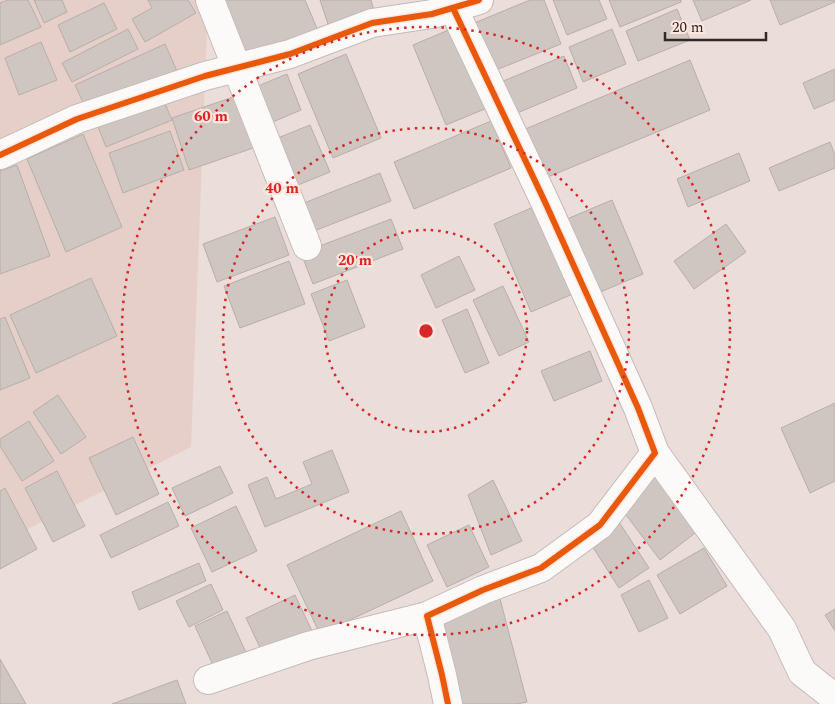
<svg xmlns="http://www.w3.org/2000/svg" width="835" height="704" viewBox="0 0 835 704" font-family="Spectral,serif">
<rect width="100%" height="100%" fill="#ebddd9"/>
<path fill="#e6cfc8" d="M0 0H208L191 447 0 543Z"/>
<path fill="#d0c6c1" stroke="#b7aeaa" d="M8 0H28L41 27 0 45V3Z
M34 0H62L67 12 44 23Z
M148 0H188L196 13 145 42 132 19 152 8Z
M223 0H305L319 33 246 63Z
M320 0H371L375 14 330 30Z
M530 0H544L561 44 491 72 472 24Z
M553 0H599L607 19 567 35Z
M609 0H681V2L620 27Z
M693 0H751L702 21Z
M770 0H835V2L780 25Z
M104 3 117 29 70 52 58 25Z
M677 9 690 40 638 61 626 31Z
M458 26 492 106 446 125 413 45Z
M128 29 138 49 72 82 62 63Z
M612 29 626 64 583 82 569 47Z
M41 42 57 80 19 95 5 58Z
M165 44 177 71 88 113 75 85Z
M346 54 381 138 333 158 298 74Z
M564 56 577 88 510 116 496 84Z
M690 60 710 110 543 179 523 130Z
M835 69V100L814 109 803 83Z
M287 74 301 110 268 124 253 88Z
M160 92 172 120 106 147 95 119Z
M242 94 259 146 189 170 172 118Z
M491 121 511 168 414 209 394 162Z
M310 125 330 172 293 187 273 140Z
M170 131 184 170 123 193 109 153Z
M83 134 122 227 66 252 27 159Z
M830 142 835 155V168L779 191 769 168Z
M739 153 750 181 688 207 677 179Z
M17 165 50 256 0 274V171Z
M380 173 391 201 314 231 304 203Z
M612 200 643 274 598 293 567 219Z
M545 202 582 290 531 312 494 224Z
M275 217 289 255 217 282 203 244Z
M391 219 403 249 313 284 301 253Z
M726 224 746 252 694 289 674 261Z
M459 256 475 290 436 308 421 275Z
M289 261 305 304 240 328 224 286Z
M91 278 117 336 36 373 10 315Z
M347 280 365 327 329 341 311 294Z
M503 286 529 342 499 356 473 300Z
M467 309 489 363 465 373 442 320Z
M5 317 30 378 0 390V319Z
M590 351 602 381 554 401 541 371Z
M58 395 86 437 61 454 33 412Z
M835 403V481L810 493 781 428Z
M29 421 54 461 22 481 0 446V439Z
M133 437 159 494 116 515 89 458Z
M332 450 349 492 265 527 248 485 267 477 276 499 312 484 303 462Z
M220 466 233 493 185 516 172 488Z
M57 471 85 526 53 542 25 488Z
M661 471 703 527 660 560 617 503Z
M493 480 522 541 491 555 468 495Z
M5 488 37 549 0 569V491Z
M168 502 179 526 111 558 100 535Z
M236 506 257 551 212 572 191 528Z
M401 511 433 581 320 634 287 565Z
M617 519 649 568 619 588 587 538Z
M469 525 489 567 447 587 427 545Z
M704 548 727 586 680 614 657 575Z
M199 563 206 581 139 610 132 592Z
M649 580 668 618 639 632 621 595Z
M211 584 223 610 189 627 176 601Z
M295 595 312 631 263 654 246 618Z
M499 595 527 702 517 704H448L427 616Z
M835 609V631L825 615Z
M227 611 249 659 217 674 195 626Z
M0 659 26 704H0Z
M177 680 186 704H112Z"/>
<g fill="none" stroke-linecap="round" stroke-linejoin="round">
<g stroke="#c6bbb9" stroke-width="30">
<path id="minor" d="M210 0 307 246
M0 155 77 119 205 76 290 54 372 23 432 14 479 0
M655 453 782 629 802 672 835 698
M208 680 308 646 427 616
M448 704 442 675 427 616 483 590 541 568 600 525 655 453 638 408 545 202 453 8"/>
</g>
<use href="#minor" stroke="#fcfaf9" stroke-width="28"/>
<g stroke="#ffe6df" stroke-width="9">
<path id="cycleway" d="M0 155 77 119 205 76 290 54 372 23 432 14 479 0
M448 704 442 675 427 616 483 590 541 568 600 525 655 453 638 408 545 202 453 8"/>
</g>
<use href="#cycleway" stroke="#e8590c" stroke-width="6"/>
</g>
<g fill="none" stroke="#d62828" stroke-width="2.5" stroke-dasharray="2.5 5">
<circle cx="426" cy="331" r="101"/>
<circle cx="426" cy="331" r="203"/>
<circle cx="426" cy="331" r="304"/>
</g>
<circle cx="426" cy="331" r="8" fill="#d62828" stroke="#ffe6df" stroke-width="2.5"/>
<g font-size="15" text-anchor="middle" font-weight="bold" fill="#d62828" stroke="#ffe6df" stroke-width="4.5" stroke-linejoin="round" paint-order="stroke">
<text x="211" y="121">60 m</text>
<text x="282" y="193">40 m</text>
<text x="355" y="265">20 m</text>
</g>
<path d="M665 32v8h101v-8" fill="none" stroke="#322926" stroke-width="2.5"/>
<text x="672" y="32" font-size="15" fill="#322926" stroke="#ffe6df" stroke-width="4" paint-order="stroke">20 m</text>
</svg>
